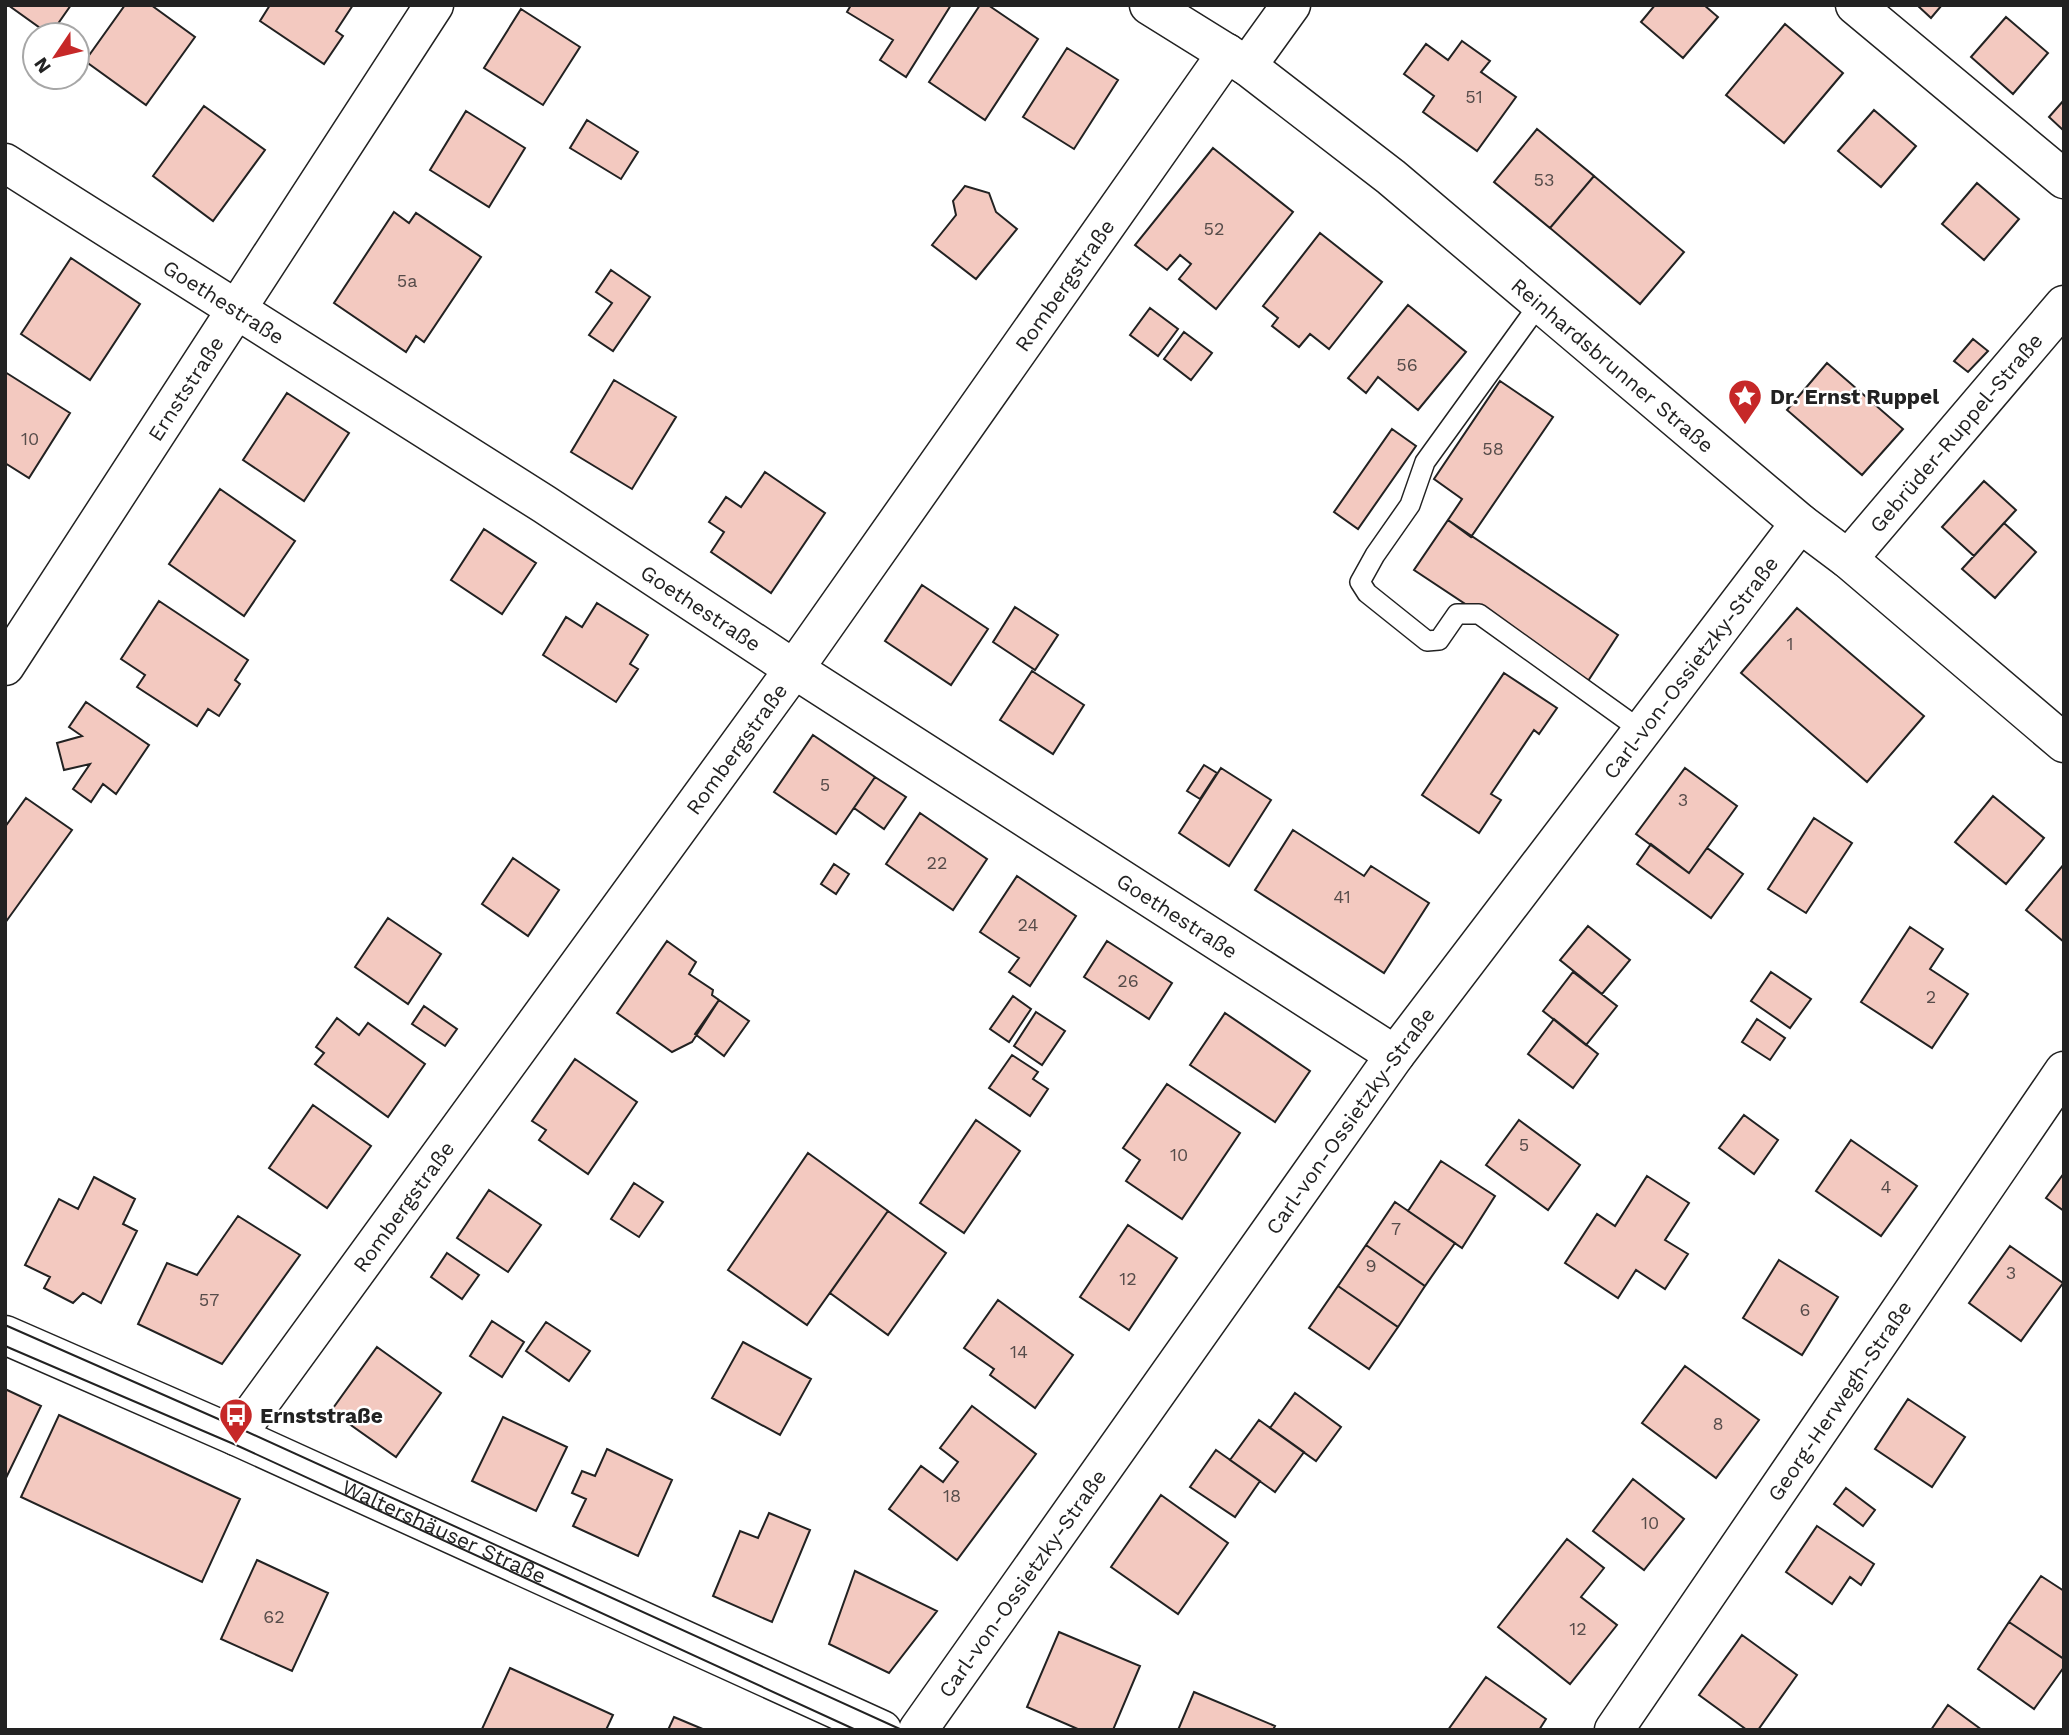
<svg xmlns="http://www.w3.org/2000/svg" width="2069" height="1735" viewBox="0 0 2069 1735" font-family="'Work Sans',sans-serif">
<rect width="100%" height="100%" fill="#fff"/>
<path fill="#f3c9c0" stroke="#222" stroke-width="2" d="M8 5H71L50 35Z
M125 5H151L195 37 146 105 85 61Z
M270 5H353L336 31 343 36 324 64 260 21Z
M851 5H951L906 77 880 60 893 40 847 12Z
M980 5H988L1038 39 985 120 929 82Z
M1655 5H1704L1718 17 1683 58 1641 22Z
M1917 5H1942L1931 18Z
M521 9 580 47 543 105 484 68Z
M2006 17 2048 53 2013 94 1971 57Z
M1785 24 1843 73 1784 143 1726 95Z
M1462 41 1490 61 1481 72 1516 97 1477 151 1423 112 1434 96 1404 74 1426 44 1448 60Z
M1067 48 1118 80 1074 149 1023 117Z
M2064 100V131L2049 117Z
M204 106 265 150 213 221 153 176Z
M1874 110 1916 146 1881 187 1838 151Z
M466 111 525 148 489 207 430 170Z
M587 120 638 152 621 179 570 148Z
M1537 129 1594 176 1550 228 1494 182Z
M1213 148 1293 212 1216 309 1179 279 1191 264 1180 255 1167 270 1135 245Z
M1594 176 1684 252 1640 304 1550 228Z
M1977 183 2019 219 1984 260 1942 224Z
M965 186 989 193 996 212 1017 229 976 279 932 245 956 215 953 201Z
M394 212 409 223 416 213 481 257 424 342 416 336 406 352 334 303Z
M1320 233 1382 282 1329 349 1310 334 1299 347 1272 326 1278 318 1263 306Z
M71 258 140 304 90 380 21 334Z
M611 270 650 297 613 351 589 335 612 303 596 292Z
M1408 305 1466 352 1418 410 1378 377 1366 393 1348 378Z
M1150 308 1178 329 1158 356 1130 335Z
M1184 332 1212 353 1191 380 1164 359Z
M1973 339 1988 351 1968 372 1954 361Z
M1827 363 1903 429 1862 475 1787 410Z
M5 372 70 413 29 478 5 463Z
M614 380 676 417 632 489 571 452Z
M1500 381 1553 417 1471 537 1448 520 1462 499 1434 479Z
M287 393 349 433 304 501 243 460Z
M1392 429 1416 446 1358 529 1334 512Z
M765 472 825 513 771 593 711 552 724 532 709 522 726 497 741 507Z
M1984 481 2016 510 1974 556 1942 527Z
M220 489 295 541 244 616 169 564Z
M1448 520 1618 635 1586 684 1414 570Z
M2004 523 2036 552 1995 598 1962 569Z
M484 529 536 563 502 614 451 580Z
M922 585 988 629 951 685 885 641Z
M159 601 248 660 235 680 240 684 219 716 208 709 197 726 137 687 145 675 121 659Z
M597 603 648 635 630 664 638 669 616 702 543 655 566 617 582 627Z
M1015 607 1058 635 1035 670 993 642Z
M1797 608 1924 716 1867 782 1741 673Z
M1032 671 1084 705 1053 754 1000 720Z
M1504 673 1557 708 1539 734 1534 730 1491 794 1501 800 1479 833 1422 795Z
M86 702 149 745 116 794 103 784 91 802 73 789 90 764 64 770 57 743 82 736 69 727Z
M813 735 875 777 836 834 774 792Z
M1204 765 1217 773 1200 799 1187 791Z
M1221 768 1271 800 1229 866 1179 833Z
M1685 768 1737 806 1689 873 1636 834Z
M875 777 906 797 884 829 854 808Z
M1993 796 2044 838 2006 884 1955 842Z
M26 798 72 830 5 923V827Z
M920 813 987 859 953 910 886 864Z
M1814 818 1852 843 1806 913 1768 889Z
M1293 830 1364 876 1371 866 1429 903 1384 973 1255 890Z
M1651 844 1689 873 1707 848 1743 874 1711 918 1637 864Z
M513 858 559 890 528 936 482 904Z
M834 864 849 874 836 894 821 884Z
M2064 864V942L2026 910Z
M1017 876 1076 916 1030 986 1009 972 1019 958 980 932Z
M388 918 441 954 408 1004 355 967Z
M1588 926 1630 960 1602 994 1560 960Z
M1910 927 1943 949 1930 969 1968 994 1932 1048 1861 1002Z
M667 941 696 962 689 974 713 990 712 995 719 1000 692 1042 672 1052 617 1013Z
M1107 941 1172 983 1149 1019 1084 977Z
M1573 972 1617 1006 1586 1045 1543 1011Z
M1771 972 1811 999 1790 1028 1751 1001Z
M1013 996 1031 1009 1009 1042 990 1029Z
M719 1000 749 1021 724 1056 695 1034Z
M424 1006 457 1029 445 1046 412 1024Z
M1036 1012 1065 1031 1042 1065 1014 1046Z
M1225 1013 1310 1071 1275 1122 1190 1065Z
M337 1018 359 1035 368 1023 425 1064 388 1117 315 1064 324 1053 316 1047Z
M1554 1019 1598 1054 1573 1088 1528 1054Z
M1757 1019 1785 1038 1770 1060 1742 1042Z
M1012 1055 1038 1072 1033 1079 1048 1089 1030 1116 989 1088Z
M575 1059 637 1102 588 1174 539 1140 546 1130 532 1121Z
M1167 1084 1240 1133 1182 1219 1126 1181 1140 1160 1123 1148Z
M313 1105 371 1146 327 1208 269 1168Z
M1744 1115 1778 1140 1754 1174 1719 1148Z
M976 1120 1020 1151 964 1233 920 1203Z
M1519 1120 1580 1165 1548 1210 1486 1165Z
M1851 1140 1917 1186 1881 1236 1816 1191Z
M808 1153 888 1211 807 1325 728 1270Z
M1441 1161 1495 1196 1462 1248 1408 1211Z
M2064 1173V1211L2046 1198Z
M1647 1176 1689 1203 1665 1240 1688 1254 1665 1289 1636 1270 1618 1298 1565 1263 1597 1214 1615 1226Z
M94 1177 135 1199 123 1224 137 1231 101 1303 83 1293 73 1303 44 1288 50 1277 25 1265 59 1199 78 1209Z
M634 1183 663 1202 639 1237 611 1219Z
M489 1190 541 1225 508 1272 457 1238Z
M1395 1202 1455 1243 1425 1286 1366 1245Z
M888 1211 946 1253 888 1335 830 1293Z
M238 1216 300 1255 222 1364 138 1324 167 1263 197 1275Z
M1128 1225 1177 1258 1129 1330 1080 1297Z
M1366 1245 1425 1286 1398 1327 1338 1286Z
M2010 1246 2063 1283 2021 1341 1969 1303Z
M447 1253 479 1275 462 1299 431 1277Z
M1779 1260 1838 1297 1802 1355 1743 1318Z
M1338 1286 1398 1327 1369 1369 1309 1328Z
M998 1300 1073 1355 1035 1408 990 1375 994 1369 964 1348Z
M492 1321 524 1342 502 1377 470 1356Z
M546 1322 590 1351 569 1381 526 1351Z
M743 1342 811 1379 780 1435 712 1398Z
M377 1347 441 1393 396 1457 331 1411Z
M1685 1366 1759 1420 1716 1478 1642 1423Z
M5 1389 41 1406 5 1480Z
M1295 1393 1341 1427 1316 1461 1270 1428Z
M1908 1399 1965 1437 1932 1487 1875 1449Z
M972 1406 1036 1454 957 1560 889 1509 921 1466 943 1482 958 1462 940 1448Z
M59 1415 240 1499 202 1582 21 1497Z
M503 1417 567 1447 536 1511 472 1481Z
M1259 1420 1304 1452 1275 1492 1230 1460Z
M607 1449 672 1480 638 1556 573 1526 586 1499 572 1493 582 1471 595 1476Z
M1216 1450 1260 1481 1235 1517 1190 1487Z
M1633 1479 1684 1519 1644 1570 1593 1531Z
M1846 1488 1875 1510 1863 1526 1834 1504Z
M1161 1495 1228 1543 1178 1614 1111 1567Z
M769 1513 810 1530 772 1622 713 1596 740 1531 758 1538Z
M1817 1526 1874 1564 1861 1585 1850 1577 1832 1604 1786 1572Z
M1567 1539 1604 1568 1581 1597 1617 1625 1570 1684 1498 1627Z
M257 1560 328 1593 292 1671 221 1639Z
M855 1571 937 1611 889 1673 829 1644Z
M2041 1576 2064 1591V1659L2009 1622Z
M2009 1622 2064 1659V1667L2034 1709 1978 1669Z
M1059 1632 1140 1666 1113 1730H1080L1027 1707Z
M1742 1635 1797 1675 1758 1730H1747L1699 1695Z
M510 1668 613 1715 606 1730 482 1729Z
M1486 1677 1546 1719 1539 1730H1448Z
M1194 1692 1275 1726 1273 1730H1178Z
M1948 1705 1982 1730H1931Z
M674 1717 705 1730H668Z"/>
<g fill="none" stroke-linecap="round" stroke-linejoin="round">
<g stroke="#222" stroke-width="22">
<path id="service" d="M1540 303 1425 462 1410 505 1375 555 1360 582 1367 593 1427 641 1439 640 1457 614H1479L1642 731"/>
</g>
<g stroke="#222" stroke-width="41">
<g id="minor">
<path d="M1855 5 2064 179"/>
<path d="M1247 66 1291 5"/>
<path id="s1" d="M5 163 544 504 794 669 1395 1055"/>
<path id="s2" d="M1848 559 2064 305"/>
<path id="s3" d="M5 666 434 5"/>
<path id="s4" d="M5 1335 236 1436 882 1730"/>
<path id="s5" d="M236 1436 794 669 1227 53"/>
<path id="s6" d="M918 1730 1395 1055 1800 523"/>
<path id="s7" d="M1614 1730 2064 1071"/>
</g>
</g>
<g stroke="#222" stroke-width="41">
<g id="tertiary">
<path id="s8" d="M1149 5 1247 66 1391 177 1800 523 1848 559 2064 743"/>
</g>
</g>
<use href="#service" stroke="#fff" stroke-width="19"/>
<use href="#minor" stroke="#fff" stroke-width="38"/>
<use href="#tertiary" stroke="#fff" stroke-width="38"/>
<path stroke="#222" stroke-width="2" d="M5 1325 241 1429 902 1730
M5 1346 236 1445 856 1730"/>
</g>
<defs>
<g id="sight-pin" transform="scale(1.75)"><path d="M0 17L-7.5 6A9.5 9.5 0 1 1 7.5 6Z" fill="#c62828" stroke="#fff"/><path d="M0-6L1.8-2.2L6-1.7L2.9 1.2L3.7 5.4L0 3.3L-3.7 5.4L-2.9 1.2L-6-1.7L-1.8-2.2Z" fill="#fff"/></g>
<g id="bus-pin" transform="scale(1.75)"><path d="M0 17L-7.5 6A9.5 9.5 0 1 1 7.5 6Z" fill="#c62828" stroke="#fff"/><path d="M-5-6H5V4H4V6H2V4H-2V6H-4V4H-5ZM-3.5-4V0h7V-4ZM-3.5 1.2v1.5H-2V1.2ZM2 1.2v1.5H3.5V1.2Z" fill="#fff"/></g>
</defs>
<g fill-rule="evenodd">
<use href="#sight-pin" x="1745" y="396"/>
<use href="#bus-pin" x="236" y="1415"/>
</g>
<g text-anchor="middle" dominant-baseline="central" stroke-width="5" stroke-linejoin="round" paint-order="stroke">
<g font-size="18" fill="#564c4a">
<text x="1474" y="96">51</text>
<text x="1544" y="179">53</text>
<text x="1214" y="228">52</text>
<text x="407" y="280">5a</text>
<text x="1407" y="364">56</text>
<text x="30" y="438">10</text>
<text x="1493" y="448">58</text>
<text x="1790" y="643">1</text>
<text x="825" y="784">5</text>
<text x="1683" y="799">3</text>
<text x="937" y="862">22</text>
<text x="1342" y="896">41</text>
<text x="1028" y="924">24</text>
<text x="1128" y="980">26</text>
<text x="1931" y="996">2</text>
<text x="1524" y="1144">5</text>
<text x="1179" y="1154">10</text>
<text x="1886" y="1186">4</text>
<text x="1396" y="1228">7</text>
<text x="1371" y="1265">9</text>
<text x="2011" y="1272">3</text>
<text x="1128" y="1278">12</text>
<text x="209" y="1299">57</text>
<text x="1805" y="1309">6</text>
<text x="1019" y="1351">14</text>
<text x="1718" y="1423">8</text>
<text x="952" y="1495">18</text>
<text x="1650" y="1522">10</text>
<text x="274" y="1616">62</text>
<text x="1578" y="1628">12</text>
</g>
<g font-size="21" fill="#222" stroke="#fff">
<text stroke="none"><textPath href="#s5" startOffset="1418">Rombergstraße</textPath></text>
<text stroke="none"><textPath href="#s1" startOffset="259">Goethestraße</textPath></text>
<text stroke="none"><textPath href="#s8" startOffset="588">Reinhardsbrunner Straße</textPath></text>
<text stroke="none"><textPath href="#s3" startOffset="331">Ernststraße</textPath></text>
<text stroke="none"><textPath href="#s2" startOffset="166">Gebrüder-Ruppel-Straße</textPath></text>
<text stroke="none"><textPath href="#s1" startOffset="826">Goethestraße</textPath></text>
<text stroke="none"><textPath href="#s6" startOffset="1314">Carl-von-Ossietzky-Straße</textPath></text>
<text stroke="none"><textPath href="#s5" startOffset="850">Rombergstraße</textPath></text>
<text stroke="none"><textPath href="#s1" startOffset="1393">Goethestraße</textPath></text>
<text stroke="none"><textPath href="#s6" startOffset="747">Carl-von-Ossietzky-Straße</textPath></text>
<text stroke="none"><textPath href="#s5" startOffset="284">Rombergstraße</textPath></text>
<text stroke="none"><textPath href="#s7" startOffset="399">Georg-Herwegh-Straße</textPath></text>
<text stroke="none"><textPath href="#s4" startOffset="481">Waltershäuser Straße</textPath></text>
<text stroke="none"><textPath href="#s6" startOffset="180">Carl-von-Ossietzky-Straße</textPath></text>
</g>
<g font-size="21" font-weight="bold" fill="#222" stroke="#fff" text-anchor="start">
<text x="1770" y="396">Dr. Ernst Ruppel</text>
<text x="260" y="1415">Ernststraße</text>
</g>
</g>
<rect width="2069" height="1735" fill="none" stroke="#222222" stroke-width="14"/>
<g transform="translate(56 56) rotate(235)"><circle r="33" fill="#ffffff" stroke="#a7a7a7" stroke-width="2"/>
<path d="M0-5L12 26L0 18L-12 26Z" fill="#c62828"/>
<text y="-10" font-size="19" font-weight="bold" text-anchor="middle" fill="#222222">N</text>
</g>
</svg>
